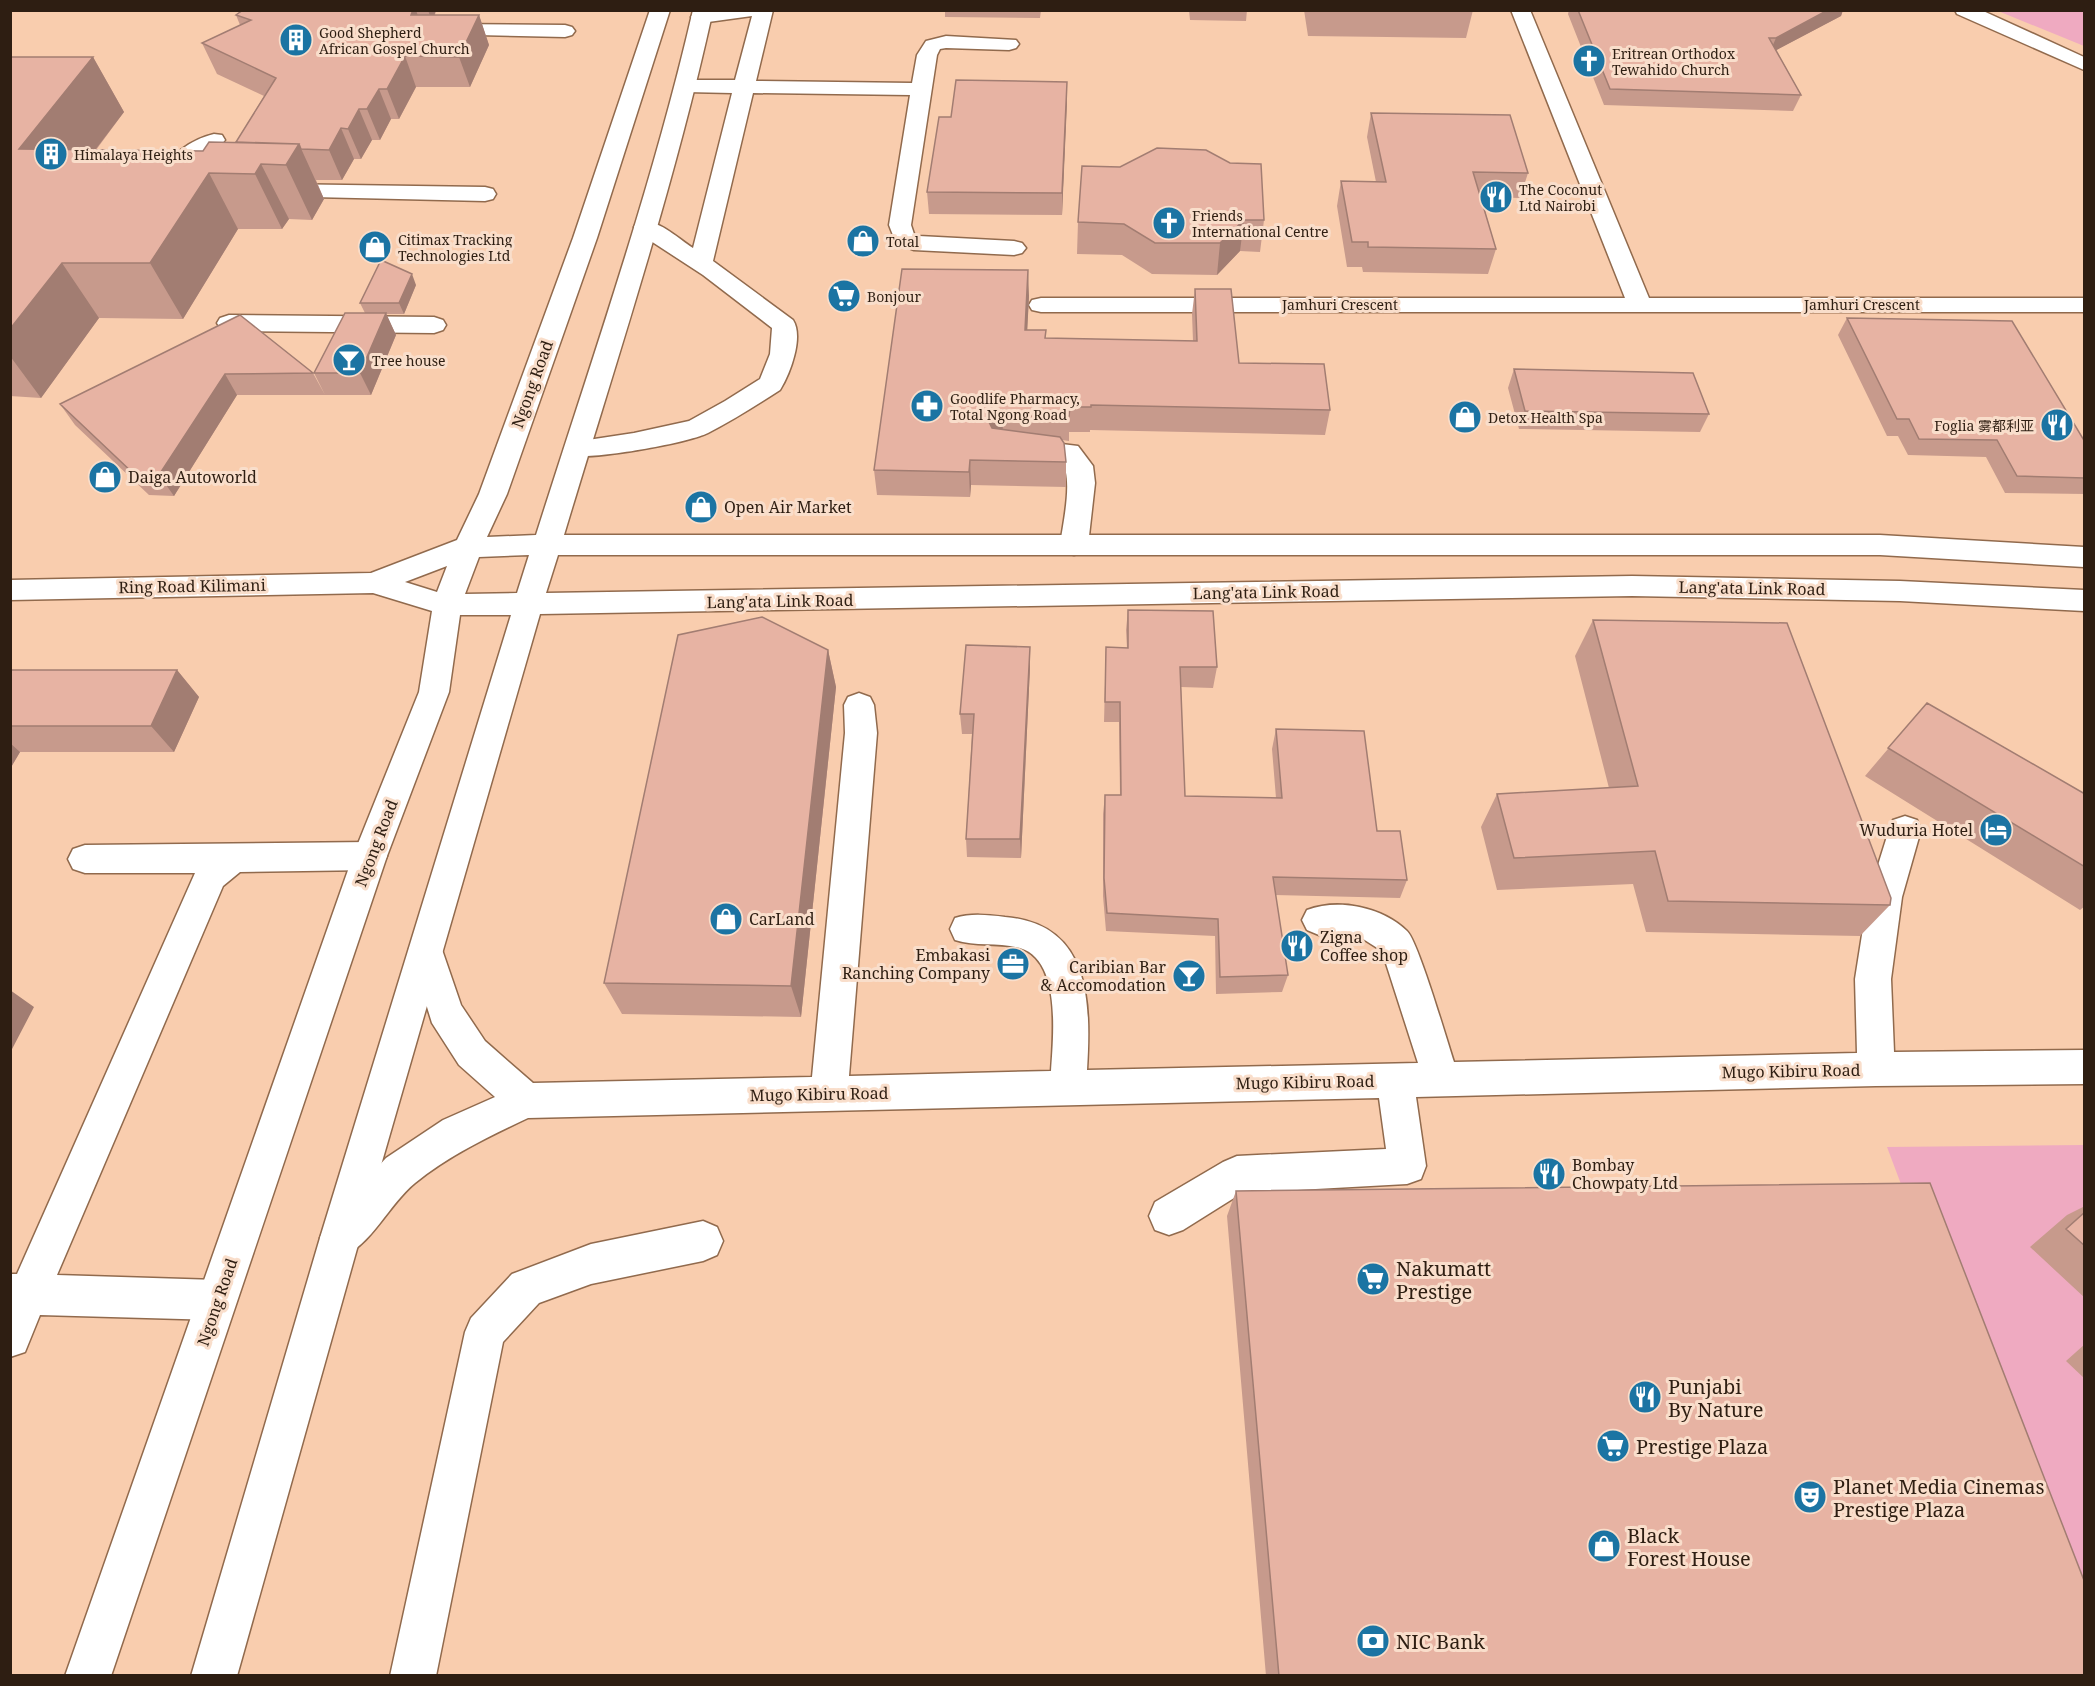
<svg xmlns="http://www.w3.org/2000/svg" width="2095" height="1686" viewBox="0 0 2095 1686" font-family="'Noto Serif','Noto Sans SC',serif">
<rect width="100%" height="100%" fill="#f9cdae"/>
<path fill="#efaac1" d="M1998 11H2084V46Z
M2084 1145V1670L1887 1147Z"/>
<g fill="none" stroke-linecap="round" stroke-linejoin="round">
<g stroke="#916a4d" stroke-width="3">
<path id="minor" d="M706 10H773L756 81 912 83 917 55 926 41 946 36 1016 40 1019 44 1016 48 1009 50 946 48 940 49 937 55 911 225 914 234 919 236 1014 241 1022 243 1026 248 1022 253 1014 255 914 250 896 243 889 225 910 95 753 93 713 261 793 320C804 337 790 374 780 390 757 405 733 420 708 433 688 443 589 461 568 455L564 449 568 443 634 433 689 421 725 401 760 379 770 354 772 328 703 275 637 232 634 227 637 222C657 217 677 238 693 248L732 93 686 92 679 90 676 86 679 82 686 80H735L752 16 701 23 694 21 691 17 694 13Z
M1511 10H1530L1649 298H2084V312H1041L1032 310 1029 305 1032 300 1041 298H1625Z
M1955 10H1981L2084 57V70L1957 14Z
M440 24 565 25 572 27 575 31 572 35 565 37 433 34 430 30 433 26Z
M214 134 222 135 225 140C215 154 192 155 179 177L184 185 181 190 173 192 165 190 157 177C171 155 189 140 214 134Z
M277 184 485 187 493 189 496 194 493 199 485 201 269 196 266 191 269 186Z
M229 315 434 317 443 320 446 325 443 330 434 333 229 331 220 328 217 323 220 318Z
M1021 439 1078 446 1093 466 1095 483 1088 545 1084 552 1074 555 1064 552 1060 545C1063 523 1074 477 1061 460L1012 454 1008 448 1012 442Z
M859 693 870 697 874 705 877 733 849 1076 1051 1071C1053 1039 1062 960 1020 948 998 942 976 947 955 940L950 929 955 918C971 913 988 915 1005 917 1091 924 1091 1003 1087 1070L1418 1063 1382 951 1360 937 1319 935 1307 930 1302 920 1307 910C1339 898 1382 907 1407 931 1418 941 1447 1041 1454 1062L1857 1053 1855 979 1868 897 1889 830 1893 820 1905 816 1917 820 1921 830 1902 897 1891 979 1894 1052 2084 1050V1084L1876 1086 1416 1097 1426 1166 1421 1179 1407 1184 1242 1193 1183 1230 1169 1235 1155 1230 1149 1216 1155 1202 1223 1162 1237 1156 1386 1149 1379 1098 528 1118C488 1137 450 1155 415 1183 388 1205 373 1244 340 1258L326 1252 320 1238 326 1224 386 1158 443 1120 495 1097 459 1065 432 1023 409 949 414 938 426 934 438 938 461 1005 485 1041 533 1083 812 1077 845 733 844 705 848 697Z
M370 842 382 846 387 856 382 866 370 870 240 872 223 886 57 1275 217 1280 231 1286 237 1300 231 1314 217 1320 40 1315 25 1352 10 1357V1274H17L195 873H85L73 869 68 859 73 849 85 845Z
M703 1221 717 1227 723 1241 717 1255 703 1261 591 1284 539 1303 503 1342 436 1676H390L465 1332 471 1318 512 1274 591 1244Z"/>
</g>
<g stroke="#916a4d" stroke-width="3">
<path id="major" d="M650 10H670L597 238 507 494 487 537 536 535C591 361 652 188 693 10H713C674 188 616 361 564 535H1880L2084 547V567L1880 555H558L546 593 1632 576 1900 581 2084 590V611L1900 601 1632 596 540 614 360 1238 237 1676H191L320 1238 511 615H460L449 692 387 856 111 1676H65L353 856 419 692 432 611 373 593 10 600V580L371 573 457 540 479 494 573 238ZM529 555 517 593 465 594 479 557ZM447 566 437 592 405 582Z"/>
</g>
<use href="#minor" fill="#fff" fill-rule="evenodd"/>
<use href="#major" fill="#fff" fill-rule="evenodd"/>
</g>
<path fill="#c79a8c" d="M243 10H436L435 15H479L489 45 470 87H416L399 119H391L380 140H372L361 159H354L342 180H316L324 199 312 220 289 219 282 229H238L183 319 99 318 41 398 10 396V57H93L124 112 96 150 203 151 236 142 264 96 217 74 202 43 240 25 236 15Z
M945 10H1041L1040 18 945 17Z
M1189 10H1247L1246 21 1190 20Z
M1304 10H1473L1466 38 1308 36Z
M1569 10H1843L1841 16 1776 50 1801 95 1793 111 1604 105 1568 14Z
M1067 82 1062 215 929 214 927 192 951 117Z
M1371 113 1528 173 1520 198 1481 197 1496 249 1488 274 1363 272 1362 267H1347L1337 206 1341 181 1376 182 1367 137Z
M1082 166 1264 220 1260 252 1240 251 1217 275 1152 274 1122 255 1077 254 1078 222Z
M416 285 404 314H386L396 335 371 395H325L314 373 365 313 360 303Z
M1195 289 1239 363 1330 410 1325 435 1090 430V432H1069V441L1062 440 1066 462V487L971 485 970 497 877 495 874 470 1029 296 1027 330 1046 338 1193 341 1192 314Z
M240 315 313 373 325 395H237L174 496 149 495 75 425 60 404Z
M1847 318 2085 442V494L2005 493 1986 457 1908 455 1898 436H1887L1838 335Z
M1514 369 1709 414 1700 432 1519 429 1508 388Z
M1128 610 1217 667 1213 688 1181 687 1185 796 1276 798 1272 749 1276 729 1377 831 1407 880 1400 898 1275 895 1288 975 1282 992 1216 994 1215 936 1106 931 1103 896V814L1105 795H1120L1119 722H1104L1106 647 1127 648 1126 630Z
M1593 620 1890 905 1860 936 1646 932 1633 884 1497 890 1481 827 1497 794 1609 788 1575 656Z
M828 650 836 687 801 1017 622 1014 604 983Z
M1030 667 1021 858 967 857 966 839 972 734H962L960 714Z
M10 670H177L199 697 174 752H20L10 769Z
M1927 703 2085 794V906L2080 910 1865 776Z
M1236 1191 2085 1676H1266L1227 1216Z
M2085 1206V1298L2030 1247 2067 1215Z
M2085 1344V1379L2066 1361Z"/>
<path fill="#a27d72" d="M413 10H416L425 37 411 15Z
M428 10H436L432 22Z
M1828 10H1843L1841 16 1769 54 1776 38Z
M479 15 489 45 470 87 459 57Z
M405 56 416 87 399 119 387 89Z
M93 57 124 112 54 204 19 149Z
M1067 82V103L1062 215V193Z
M379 89 391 119 380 140 367 109Z
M359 109 372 140 361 159 348 129Z
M341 128 354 159 342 180 329 150Z
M299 144 324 199 312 220 286 165Z
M261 164 289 219 282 229 255 174Z
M209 173 238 229 183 319 150 263Z
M1244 220 1240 251 1217 275 1220 243Z
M62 263 99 318 41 398 10 356V329Z
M1028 270 1029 296 1026 355 1025 330Z
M412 274 416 285 404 314 399 303Z
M386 313 396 335 371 395 360 373Z
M225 374 237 395 174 496 159 475Z
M1002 410 1003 435 994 438 988 420 993 413Z
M970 460 971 485 970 497 969 472Z
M1030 647V667L1021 858 1020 839Z
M828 650 836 687 801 1017 791 986Z
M177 670 199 697 174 752 151 726Z
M10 743 20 752 10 769Z
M10 990 34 1007 10 1053Z"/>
<path fill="#e7b3a3" stroke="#a27d72" stroke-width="1.5" d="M243 10H413L411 15H479L459 57 405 56 387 89H379L367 109H359L348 129 341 128 329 150 301 149 299 144 236 142 276 78 202 43 251 20 236 15Z
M1578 10H1828L1776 38H1769L1801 95 1610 89Z
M10 57H93L19 149 203 151 209 142 299 144 286 165 261 164 255 174 209 173 150 263H62L10 329Z
M956 80 1067 82 1062 193 927 192 939 117H951Z
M1371 113 1510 115 1528 173 1473 172 1496 249 1368 247V242H1352L1341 181 1386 182Z
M1157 148 1206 150 1230 163 1261 164 1264 220H1244L1220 243H1155L1124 224 1078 222 1082 166 1120 167Z
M381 260 412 274 399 303H360Z
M902 269 1028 270 1025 330H1046L1045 338 1197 341 1195 289H1231L1239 363 1324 364 1330 410 1091 405V407H1070L1069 416 1002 410 993 413 988 420 992 428 1060 437 1064 443 1066 462 970 460 969 472 874 470Z
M345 313H386L360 373H314Z
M240 315 313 373 225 374 159 475 134 474 60 404Z
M1847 318 2012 321 2085 442V478L2017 476 1997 440 1919 439 1909 419H1897Z
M1514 369 1693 373 1709 414 1525 411Z
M1128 610 1213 611 1217 667H1180L1185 796 1282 798 1276 729 1364 731 1377 831H1400L1407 880 1273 877 1288 975 1220 977 1218 919 1107 913 1104 878 1105 795H1121L1120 702H1105L1106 647 1128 648Z
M762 617 828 650 791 986 604 983 678 635Z
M1593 620 1787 623 1891 898 1890 905 1668 901 1655 851 1514 858 1497 794 1638 786Z
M966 645 1030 647 1020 839H966L974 714H960Z
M10 670H177L151 726H10Z
M1927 703 2085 794V867L1888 748Z
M1930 1183 2085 1583V1676H1279L1236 1191Z
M2085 1212V1246L2066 1229Z"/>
<defs>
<g id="building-disc" transform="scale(1.725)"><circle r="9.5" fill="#1b74a3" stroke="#f9decb"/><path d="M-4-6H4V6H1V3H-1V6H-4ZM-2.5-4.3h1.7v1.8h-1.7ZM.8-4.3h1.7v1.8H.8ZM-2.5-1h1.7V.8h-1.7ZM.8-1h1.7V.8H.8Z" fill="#fff"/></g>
<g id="church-disc" transform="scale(1.725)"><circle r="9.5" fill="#1b74a3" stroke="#f9decb"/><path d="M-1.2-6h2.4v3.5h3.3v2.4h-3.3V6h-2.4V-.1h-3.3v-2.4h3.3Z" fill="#fff"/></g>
<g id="restaurant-disc" transform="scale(1.725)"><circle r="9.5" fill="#1b74a3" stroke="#f9decb"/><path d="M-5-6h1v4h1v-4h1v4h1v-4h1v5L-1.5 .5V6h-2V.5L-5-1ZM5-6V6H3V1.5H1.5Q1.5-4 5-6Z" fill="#fff"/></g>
<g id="shop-disc" transform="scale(1.725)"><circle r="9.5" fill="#1b74a3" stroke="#f9decb"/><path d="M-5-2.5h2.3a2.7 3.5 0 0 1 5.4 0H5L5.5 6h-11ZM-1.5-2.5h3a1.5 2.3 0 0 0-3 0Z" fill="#fff"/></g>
<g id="supermarket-disc" transform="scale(1.725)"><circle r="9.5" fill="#1b74a3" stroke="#f9decb"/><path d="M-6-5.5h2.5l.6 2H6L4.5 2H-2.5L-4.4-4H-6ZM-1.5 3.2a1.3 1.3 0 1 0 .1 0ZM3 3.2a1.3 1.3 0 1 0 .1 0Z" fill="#fff"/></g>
<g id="bar-disc" transform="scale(1.725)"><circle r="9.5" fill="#1b74a3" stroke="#f9decb"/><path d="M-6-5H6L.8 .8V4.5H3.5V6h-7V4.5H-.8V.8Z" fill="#fff"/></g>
<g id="pharmacy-disc" transform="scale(1.725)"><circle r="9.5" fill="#1b74a3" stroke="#f9decb"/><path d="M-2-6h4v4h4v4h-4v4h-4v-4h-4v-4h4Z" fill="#fff"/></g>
<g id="hotel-disc" transform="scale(1.725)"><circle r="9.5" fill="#1b74a3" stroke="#f9decb"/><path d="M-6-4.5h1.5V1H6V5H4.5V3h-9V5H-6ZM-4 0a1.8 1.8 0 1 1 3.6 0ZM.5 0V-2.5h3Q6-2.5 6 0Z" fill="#fff"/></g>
<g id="office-disc" transform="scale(1.725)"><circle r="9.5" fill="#1b74a3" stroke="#f9decb"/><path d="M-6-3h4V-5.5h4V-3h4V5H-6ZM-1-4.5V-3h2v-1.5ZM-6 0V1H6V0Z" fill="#fff"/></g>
<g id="theatre-disc" transform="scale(1.725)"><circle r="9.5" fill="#1b74a3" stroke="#f9decb"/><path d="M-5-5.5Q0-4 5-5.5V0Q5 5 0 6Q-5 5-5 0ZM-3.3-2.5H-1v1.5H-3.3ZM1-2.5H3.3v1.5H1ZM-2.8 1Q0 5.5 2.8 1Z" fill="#fff"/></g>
<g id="bank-disc" transform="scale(1.725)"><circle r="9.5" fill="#1b74a3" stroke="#f9decb"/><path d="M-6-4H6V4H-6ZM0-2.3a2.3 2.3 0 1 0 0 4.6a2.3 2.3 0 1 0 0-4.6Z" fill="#fff"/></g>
</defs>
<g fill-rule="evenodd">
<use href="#building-disc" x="296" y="40"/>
<use href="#church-disc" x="1589" y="61"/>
<use href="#building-disc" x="51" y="154"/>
<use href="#restaurant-disc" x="1496" y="197"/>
<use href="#church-disc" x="1169" y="223"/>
<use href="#shop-disc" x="863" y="241"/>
<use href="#shop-disc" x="375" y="247"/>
<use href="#supermarket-disc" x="844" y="296"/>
<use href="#bar-disc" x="349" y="360"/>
<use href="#pharmacy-disc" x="927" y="406"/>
<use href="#shop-disc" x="1465" y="417"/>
<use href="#restaurant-disc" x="2057" y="425"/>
<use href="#shop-disc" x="105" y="477"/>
<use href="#shop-disc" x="701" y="507"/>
<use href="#hotel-disc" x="1996" y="830"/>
<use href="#shop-disc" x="726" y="919"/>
<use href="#restaurant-disc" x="1297" y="946"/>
<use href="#office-disc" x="1013" y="964"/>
<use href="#bar-disc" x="1189" y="976"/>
<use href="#restaurant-disc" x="1549" y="1174"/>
<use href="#supermarket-disc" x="1373" y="1279"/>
<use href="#restaurant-disc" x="1645" y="1397"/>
<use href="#supermarket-disc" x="1613" y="1446"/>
<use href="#theatre-disc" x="1810" y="1497"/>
<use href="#shop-disc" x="1604" y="1546"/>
<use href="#bank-disc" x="1373" y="1641"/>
</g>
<g text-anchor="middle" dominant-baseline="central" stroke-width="6" stroke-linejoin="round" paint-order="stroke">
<g font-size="14" fill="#2e1e12" stroke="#f9decb" text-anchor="start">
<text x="319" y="32">Good Shepherd<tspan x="319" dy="16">African Gospel Church</tspan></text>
<text x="1612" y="53">Eritrean Orthodox<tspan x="1612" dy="16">Tewahido Church</tspan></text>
<text x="74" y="154">Himalaya Heights</text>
<text x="1519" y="189">The Coconut<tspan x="1519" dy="16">Ltd Nairobi</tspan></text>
<text x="1192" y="215">Friends<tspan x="1192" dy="16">International Centre</tspan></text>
<text x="398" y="239">Citimax Tracking<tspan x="398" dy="16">Technologies Ltd</tspan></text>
<text x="886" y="241">Total</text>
<text x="867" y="296">Bonjour</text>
<text x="372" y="360">Tree house</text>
<text x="950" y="398">Goodlife Pharmacy,<tspan x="950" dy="16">Total Ngong Road</tspan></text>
<text x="1488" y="417">Detox Health Spa</text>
<text x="2034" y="425" text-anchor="end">Foglia 雾都利亚</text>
</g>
<g font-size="14" fill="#2e1e12" stroke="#f9decb">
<text x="1340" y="304">Jamhuri Crescent</text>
<text x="1862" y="304">Jamhuri Crescent</text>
</g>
<g font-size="16" fill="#2e1e12" stroke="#f9decb">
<text transform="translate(532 384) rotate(-70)">Ngong Road</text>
<text transform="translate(192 586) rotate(-1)">Ring Road Kilimani</text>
<text transform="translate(1752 588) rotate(1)">Lang'ata Link Road</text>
<text transform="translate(1266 592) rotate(-1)">Lang'ata Link Road</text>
<text transform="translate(780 601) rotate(-1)">Lang'ata Link Road</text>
<text transform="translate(376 843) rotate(-69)">Ngong Road</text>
<text transform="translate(1791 1071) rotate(-1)">Mugo Kibiru Road</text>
<text transform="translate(1305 1082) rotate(-1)">Mugo Kibiru Road</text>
<text transform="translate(819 1094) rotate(-1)">Mugo Kibiru Road</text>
<text transform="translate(217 1302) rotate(-71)">Ngong Road</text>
</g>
<g font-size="16" fill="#2e1e12" stroke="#f9decb" text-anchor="start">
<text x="128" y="477">Daiga Autoworld</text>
<text x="724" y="507">Open Air Market</text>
<text x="1973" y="830" text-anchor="end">Wuduria Hotel</text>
<text x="749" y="919">CarLand</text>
<text x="1320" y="937">Zigna<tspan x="1320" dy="18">Coffee shop</tspan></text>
<text x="990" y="955" text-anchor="end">Embakasi<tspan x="990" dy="18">Ranching Company</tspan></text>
<text x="1166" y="967" text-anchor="end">Caribian Bar<tspan x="1166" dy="18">&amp; Accomodation</tspan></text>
<text x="1572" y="1165">Bombay<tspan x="1572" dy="18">Chowpaty Ltd</tspan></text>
</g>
<g font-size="20" fill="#2e1e12" stroke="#f9decb" text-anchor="start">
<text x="1396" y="1268">Nakumatt<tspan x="1396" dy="23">Prestige</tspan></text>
<text x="1668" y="1386">Punjabi<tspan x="1668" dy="23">By Nature</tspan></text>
<text x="1636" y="1446">Prestige Plaza</text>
<text x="1833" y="1486">Planet Media Cinemas<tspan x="1833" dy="23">Prestige Plaza</tspan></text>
<text x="1627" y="1535">Black<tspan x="1627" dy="23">Forest House</tspan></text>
<text x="1396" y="1641">NIC Bank</text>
</g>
</g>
<rect width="2095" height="1686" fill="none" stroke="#2e1e12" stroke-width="24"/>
</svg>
